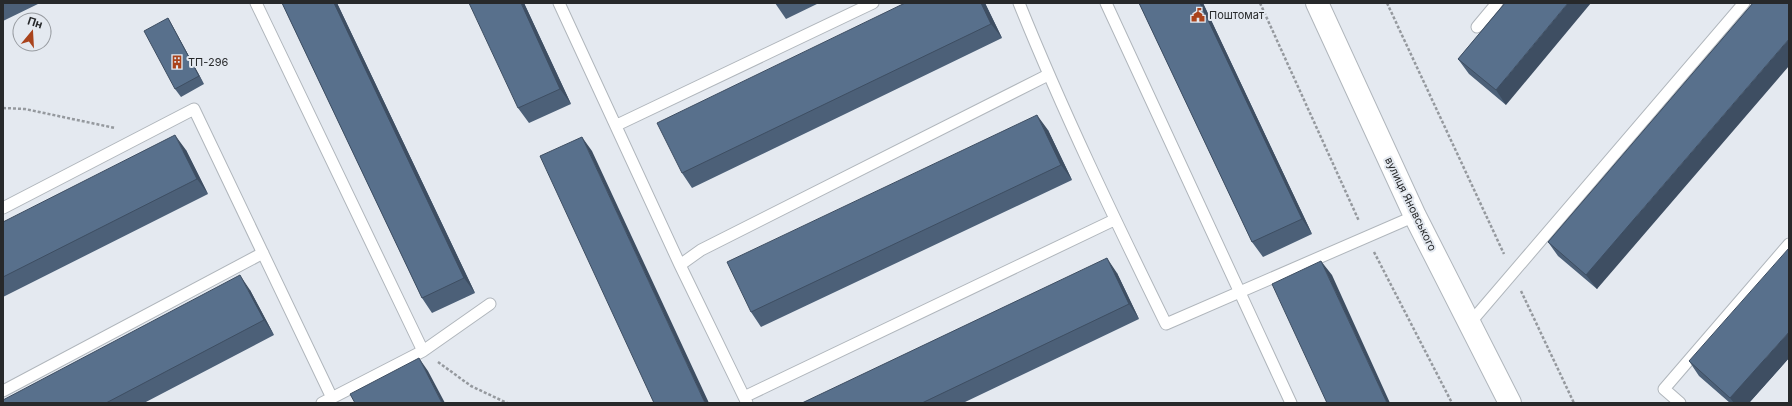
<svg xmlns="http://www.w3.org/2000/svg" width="1792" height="406" viewBox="0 0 1792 406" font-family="Inter,sans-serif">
<rect width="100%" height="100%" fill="#e4e9f0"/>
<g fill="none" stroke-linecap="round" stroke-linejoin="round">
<g stroke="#b0b6bc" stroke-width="13">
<path id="lane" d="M256 3 423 351
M559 3 680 265 747 403
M1019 3C1063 112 1114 218 1166 324L1415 216
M1106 3 1291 403
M1477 27 1497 3
M617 125 873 3
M3 208 194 109 332 398
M680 265 701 250 1048 75
M1470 323 1744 3
M3 391 263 253
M744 397 1114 220
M322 403 423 351 490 304
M1680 403 1664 389 1789 244"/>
</g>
<g stroke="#b0b6bc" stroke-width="24">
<path id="secondary" d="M1317 3 1415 216 1510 403"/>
</g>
<path stroke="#95999e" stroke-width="2.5" stroke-dasharray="3 2" stroke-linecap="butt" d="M1260 3 1359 221
M1387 3 1504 254
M3 108 25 109 115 128
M1374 252 1452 403
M1521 291 1574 403
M438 362 471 386 507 403"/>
<use href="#lane" stroke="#fff" stroke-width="11"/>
<use href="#secondary" stroke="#fff" stroke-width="22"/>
</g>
<path fill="#4c6078" d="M3 3H40L3 21Z
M282 3H337L475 293 432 313 422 298Z
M524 3 571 104 529 123 518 108Z
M775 3H819L786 19Z
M905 3H985L1002 38 692 188 682 173Z
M1139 3H1203L1312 234 1263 257 1252 242Z
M1505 3 1506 105 1469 74 1458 59Z
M1753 3 1597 289 1558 256 1548 242Z
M168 18 173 27 204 84 181 97 175 89Z
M1048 130 1072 180 761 327 751 312Z
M186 150 208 194 3 297V222Z
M1117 273 1139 319 963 403H802Z
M250 290 274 335 144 403H3Z
M1789 358 1749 403H1730L1699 376 1689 361Z"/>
<path fill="#3e4e62" d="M334 3H337L475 293 464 278Z
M521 3H524L571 104 560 89Z
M981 3H985L1002 38 991 24Z
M1200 3H1203L1312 234 1302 219Z
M1568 3H1591L1506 105 1496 90Z
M168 18 173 27 204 84 199 76Z
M1789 39V66L1597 289 1586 275Z
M1037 115 1048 130 1072 180 1061 165Z
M175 135 186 150 208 194 197 179Z
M582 137 592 151 709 403H705Z
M1107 258 1117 273 1139 319 1129 304Z
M1321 261 1332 275 1390 403H1387Z
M240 275 250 290 274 335 264 320Z
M1789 332V358L1749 403H1734L1730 398Z
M419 358 428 371 445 403H442Z"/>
<path fill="#58708c" stroke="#3e4e62" d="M282 3H334L464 278 422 298Z
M469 3H521L560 89 518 108Z
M905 3H981L991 24 682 173 657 123Z
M1139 3H1200L1302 219 1252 242Z
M1505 3H1568L1496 90 1458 59Z
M1753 3H1789V39L1586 275 1548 242Z
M168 18 199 76 175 89 144 31Z
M1037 115 1061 165 751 312 727 262Z
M175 135 197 179 3 277V222Z
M582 137 705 403H654L540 156Z
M1789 248V332L1730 398 1689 361Z
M1107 258 1129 304 922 403H802Z
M1321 261 1387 403H1327L1272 284Z
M240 275 264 320 106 403H3V400Z
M419 358 442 403H355L350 394Z"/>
<defs>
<g id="civic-bare" transform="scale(1.08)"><path d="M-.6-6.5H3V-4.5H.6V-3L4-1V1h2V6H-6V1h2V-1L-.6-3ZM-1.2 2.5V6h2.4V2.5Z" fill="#a9431c" stroke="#e4e9f0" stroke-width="2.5" paint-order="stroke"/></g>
<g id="building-bare" transform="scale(1.08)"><path d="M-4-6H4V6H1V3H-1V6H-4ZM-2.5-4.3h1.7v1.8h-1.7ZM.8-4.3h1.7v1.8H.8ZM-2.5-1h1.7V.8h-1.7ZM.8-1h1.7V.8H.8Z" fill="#a9431c" stroke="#e4e9f0" stroke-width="2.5" paint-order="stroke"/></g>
</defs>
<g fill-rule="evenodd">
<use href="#civic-bare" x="1198" y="15"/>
<use href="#building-bare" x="177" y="62"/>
</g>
<g text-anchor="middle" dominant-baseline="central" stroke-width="4" stroke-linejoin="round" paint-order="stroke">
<g font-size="11" fill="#27292b" stroke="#e4e9f0" text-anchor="start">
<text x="1209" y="15">Поштомат</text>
<text x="188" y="62">ТП-296</text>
</g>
<g font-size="11" fill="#27292b" stroke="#e4e9f0">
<text transform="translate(1411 204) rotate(64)">вулиця Яновського</text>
</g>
</g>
<rect width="1792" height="406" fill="none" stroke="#27292b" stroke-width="8"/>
<g transform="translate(32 32) rotate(18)"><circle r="19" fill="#e4e9f0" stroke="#989ca1"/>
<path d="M0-3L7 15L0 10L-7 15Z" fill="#a9431c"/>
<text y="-6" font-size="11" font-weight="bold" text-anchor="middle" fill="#27292b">Пн</text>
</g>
</svg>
